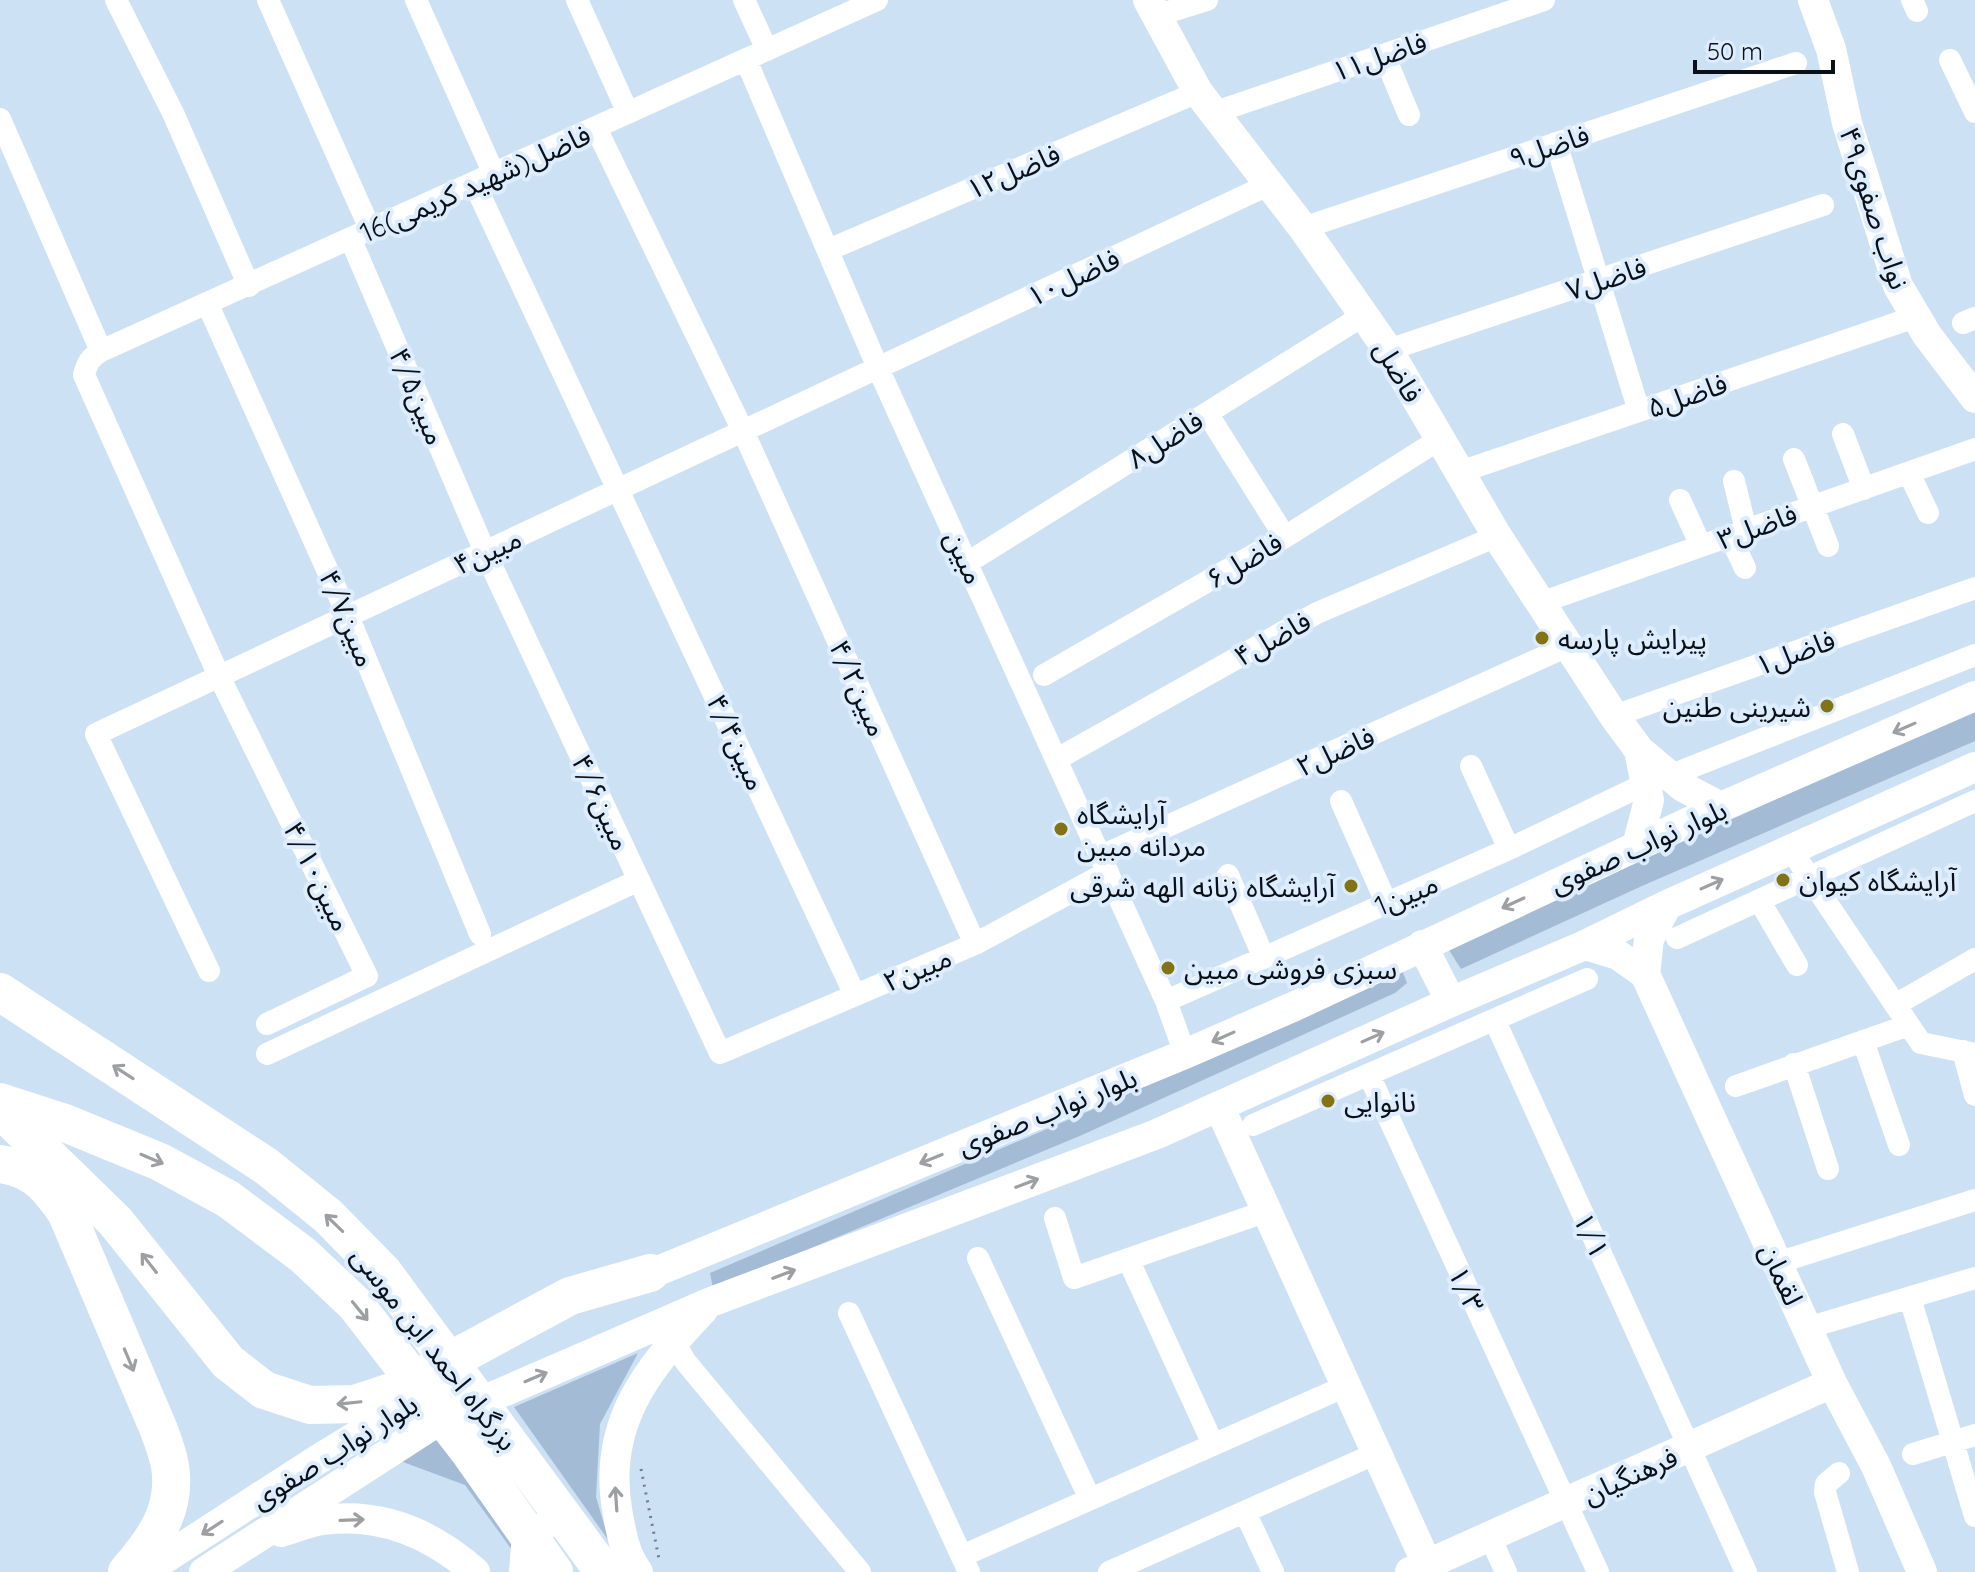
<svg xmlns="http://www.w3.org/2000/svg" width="1975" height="1572" viewBox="0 0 1975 1572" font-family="Quicksand,'Noto Sans Arabic',sans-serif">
<rect width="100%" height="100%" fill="#cde1f5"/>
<path fill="#a3bbd4" d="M1975 710V741L1642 886 1461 969 1447 947Z
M1402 970 1407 983 1395 993 1082 1135 713 1289 710 1273 1110 1102 1382 976Z
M638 1353 600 1424 596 1497 609 1541 514 1407Z
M435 1436 534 1572H528L465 1485 384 1455Z"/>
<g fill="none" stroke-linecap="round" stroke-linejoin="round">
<path stroke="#707e8c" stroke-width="3" stroke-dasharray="2 6" stroke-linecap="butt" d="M641 1469 659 1559"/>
<path stroke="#fff" stroke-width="22" d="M116 0 173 113 249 286
M268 0 371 231
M416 0 494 174
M577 0 628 113
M744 0 767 50
M1912 0 1917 11
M1155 16 1207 0
M1384 55 1409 115
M746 60 878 368 1166 1001 1185 1054
M1950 60 1975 112
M1213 113 1544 0
M0 119 101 351
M596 128 743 431 975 944
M1556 143 1639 411
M474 183 855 995
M1303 228 1796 63
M351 240 485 552 720 1053 975 944 1108 872
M828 250 1198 92
M208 305 348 616 480 934
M1963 323 1975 318
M1388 350 1823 205
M1207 413 1285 537
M1843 434 1864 489
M1794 459 1828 546
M1460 472 1915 317
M1909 473 1928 513
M1734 481 1746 530
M1680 500 1701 546
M1730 536 1745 568
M967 563 1364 315
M1540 603 1975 449
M1044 675 1285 537 1440 439
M1614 716 1975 588
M1057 759 1317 613 1497 536
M1471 766 1509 849
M1669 776 1975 655
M1341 801 1386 902
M1791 850 1921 1043 1975 1054
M1101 856 1568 646
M1228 875 1264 958
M1759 900 1797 965
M1677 938 1975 801
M209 971 96 734 1268 185
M1166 1001 1509 849 1645 784
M1895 1005 1975 959
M1495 1021 1746 1572
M267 1024 367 976 219 676 84 375C87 363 90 358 101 351L877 0
M1863 1041 1899 1145
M1963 1051 1975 1095
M267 1054 639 880
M1794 1064 1828 1169
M1369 1075 1598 1572
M1736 1086 1909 1025
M1253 1125 1587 979
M1055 1218 1074 1278 1267 1211
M978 1258 1090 1499
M1128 1259 1213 1444
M1777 1263 1975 1200
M1910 1298 1975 1516
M849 1313 969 1572
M1807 1328 1975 1278
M674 1341 685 1361 860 1572
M1913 1454 1975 1435
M1839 1473 1826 1484 1825 1492 1848 1572
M1245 1512 1273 1572
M1490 1537 1506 1572
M962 1556 1346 1386
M1109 1572 1377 1453"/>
<path stroke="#fff" stroke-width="30" d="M1148 0 1198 92 1303 228 1388 350 1497 536 1614 716 1639 750 1683 787 1721 807
M1813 0 1831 49 1847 123 1898 286 1927 335 1975 398
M1637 846 1649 800 1639 750
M1422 945 1451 1002
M1585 945 1618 955 1645 974 1832 1383 1876 1466 1922 1572
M1645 974 1649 939 1667 905
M1219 1106 1427 1564
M631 1282 1185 1054 1295 1006 1721 807 1975 696
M281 1532C295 1528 309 1522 323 1520 382 1512 432 1534 475 1572
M144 1572 317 1460 435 1388
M204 1572 443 1418 711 1302 1157 1134 1451 1002 1585 945 1667 905 1975 767
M524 1572 526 1547 542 1528
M638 1572C625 1555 622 1536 618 1515 601 1426 645 1371 703 1310
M1410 1572 1832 1383"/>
<path stroke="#fff" stroke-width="38" d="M0 992 266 1166 328 1216 383 1272 604 1572
M0 1102 65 1123 160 1162 228 1199 303 1255 355 1304 471 1454 554 1572
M0 1109 115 1221 228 1362 264 1390 310 1405 355 1404 394 1391 570 1296 650 1273
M0 1164C34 1169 47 1185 66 1212L159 1430C163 1441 168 1454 170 1466 177 1510 154 1541 127 1572"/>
</g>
<defs><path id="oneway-shaft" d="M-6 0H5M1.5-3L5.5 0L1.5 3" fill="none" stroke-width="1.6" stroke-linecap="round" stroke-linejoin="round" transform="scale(2)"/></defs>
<g stroke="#9d9fa2">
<use href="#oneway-shaft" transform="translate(1904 728) rotate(156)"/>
<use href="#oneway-shaft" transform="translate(1712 884) rotate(-24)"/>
<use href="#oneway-shaft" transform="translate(1513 903) rotate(155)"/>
<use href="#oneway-shaft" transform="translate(1223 1037) rotate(156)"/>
<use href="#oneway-shaft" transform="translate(1373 1037) rotate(-24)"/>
<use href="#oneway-shaft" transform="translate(123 1072) rotate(-147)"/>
<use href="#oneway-shaft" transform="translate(152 1159) rotate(23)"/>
<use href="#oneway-shaft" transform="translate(931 1159) rotate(158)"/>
<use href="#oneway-shaft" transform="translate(1027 1183) rotate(-21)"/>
<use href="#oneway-shaft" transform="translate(334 1223) rotate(-136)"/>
<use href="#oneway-shaft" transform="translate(149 1263) rotate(-128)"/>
<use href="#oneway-shaft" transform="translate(784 1274) rotate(-21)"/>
<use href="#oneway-shaft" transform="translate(360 1311) rotate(51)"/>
<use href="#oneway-shaft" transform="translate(129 1360) rotate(67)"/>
<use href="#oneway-shaft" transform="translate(536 1377) rotate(-23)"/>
<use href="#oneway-shaft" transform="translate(349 1403) rotate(174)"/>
<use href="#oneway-shaft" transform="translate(616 1499) rotate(-94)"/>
<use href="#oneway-shaft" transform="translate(352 1520) rotate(-2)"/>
<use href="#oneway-shaft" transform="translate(212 1528) rotate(147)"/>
</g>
<g fill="#837315" stroke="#ddedfe" stroke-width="3">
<circle cx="1542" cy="638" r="8"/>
<circle cx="1827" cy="706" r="8"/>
<circle cx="1061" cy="829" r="8"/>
<circle cx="1783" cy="880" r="8"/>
<circle cx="1351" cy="886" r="8"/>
<circle cx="1168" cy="968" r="8"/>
<circle cx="1328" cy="1101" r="8"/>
</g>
<g text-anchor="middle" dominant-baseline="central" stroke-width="8" stroke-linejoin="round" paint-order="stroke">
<g font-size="28" fill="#091017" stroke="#ddedfe">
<text transform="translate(1379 56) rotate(-19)">۱۱فاضل</text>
<text transform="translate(1549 146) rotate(-18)">۹فاضل</text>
<text transform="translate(1013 171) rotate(-23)">۱۲فاضل</text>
<text transform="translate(475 183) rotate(-24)">16فاضل(شهید کریمی)</text>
<text transform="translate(1875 208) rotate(72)">۴۹نواب صفوی</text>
<text transform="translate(1073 277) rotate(-25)">۱۰فاضل</text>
<text transform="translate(1606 278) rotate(-18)">۷فاضل</text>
<text transform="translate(1399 371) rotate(59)">فاضل</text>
<text transform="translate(1687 395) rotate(-19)">۵فاضل</text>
<text transform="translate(418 396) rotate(67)">۴/۵مبین</text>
<text transform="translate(1165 439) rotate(-32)">۸فاضل</text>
<text transform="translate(1757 526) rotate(-20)">۳فاضل</text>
<text transform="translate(487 551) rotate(-25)">۴مبین</text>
<text transform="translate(965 557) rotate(65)">مبین</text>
<text transform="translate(1244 560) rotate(-30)">۶فاضل</text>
<text transform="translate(348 618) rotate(67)">۴/۷مبین</text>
<text transform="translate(1272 638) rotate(-29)">۴فاضل</text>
<text transform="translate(1795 652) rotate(-20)">۱فاضل</text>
<text transform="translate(859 688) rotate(66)">۴/۲مبین</text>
<text transform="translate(737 742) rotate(65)">۴/۴مبین</text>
<text transform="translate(1335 751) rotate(-24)">۲فاضل</text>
<text transform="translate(602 802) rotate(65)">۴/۶مبین</text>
<text transform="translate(1638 846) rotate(-24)">بلوار نواب صفوی</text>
<text transform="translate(318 876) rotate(64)">۴/۱۰مبین</text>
<text transform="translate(1406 894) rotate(-23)">1مبین</text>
<text transform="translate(917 969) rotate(-23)">۲مبین</text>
<text transform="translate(1047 1111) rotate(-22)">بلوار نواب صفوی</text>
<text transform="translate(1592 1235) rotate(65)">۱/۱</text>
<text transform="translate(1782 1274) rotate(65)">لقمان</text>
<text transform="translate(1467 1289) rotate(65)">۱/۳</text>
<text transform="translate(435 1348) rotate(52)">بزرگراه احمد ابن موسی</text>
<text transform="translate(334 1451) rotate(-32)">بلوار نواب صفوی</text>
<text transform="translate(1630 1475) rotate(-24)">فرهنگیان</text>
</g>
<g font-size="28" fill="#091017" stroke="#ddedfe" text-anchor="start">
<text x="1558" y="638">پیرایش پارسه</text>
<text x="1811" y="706" text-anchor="end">شیرینی طنین</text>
<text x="1077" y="813">آرایشگاه<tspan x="1077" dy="32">مردانه مبین</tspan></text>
<text x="1799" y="880">آرایشگاه کیوان</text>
<text x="1335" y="886" text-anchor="end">آرایشگاه زنانه الهه شرقی</text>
<text x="1184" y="968">سبزی فروشی مبین</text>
<text x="1344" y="1101">نانوایی</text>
</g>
</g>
<path d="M1695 60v12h138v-12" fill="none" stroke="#091017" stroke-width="4"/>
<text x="1707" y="60" font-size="24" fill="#091017" stroke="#ddedfe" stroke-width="6" paint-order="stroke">50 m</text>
</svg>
